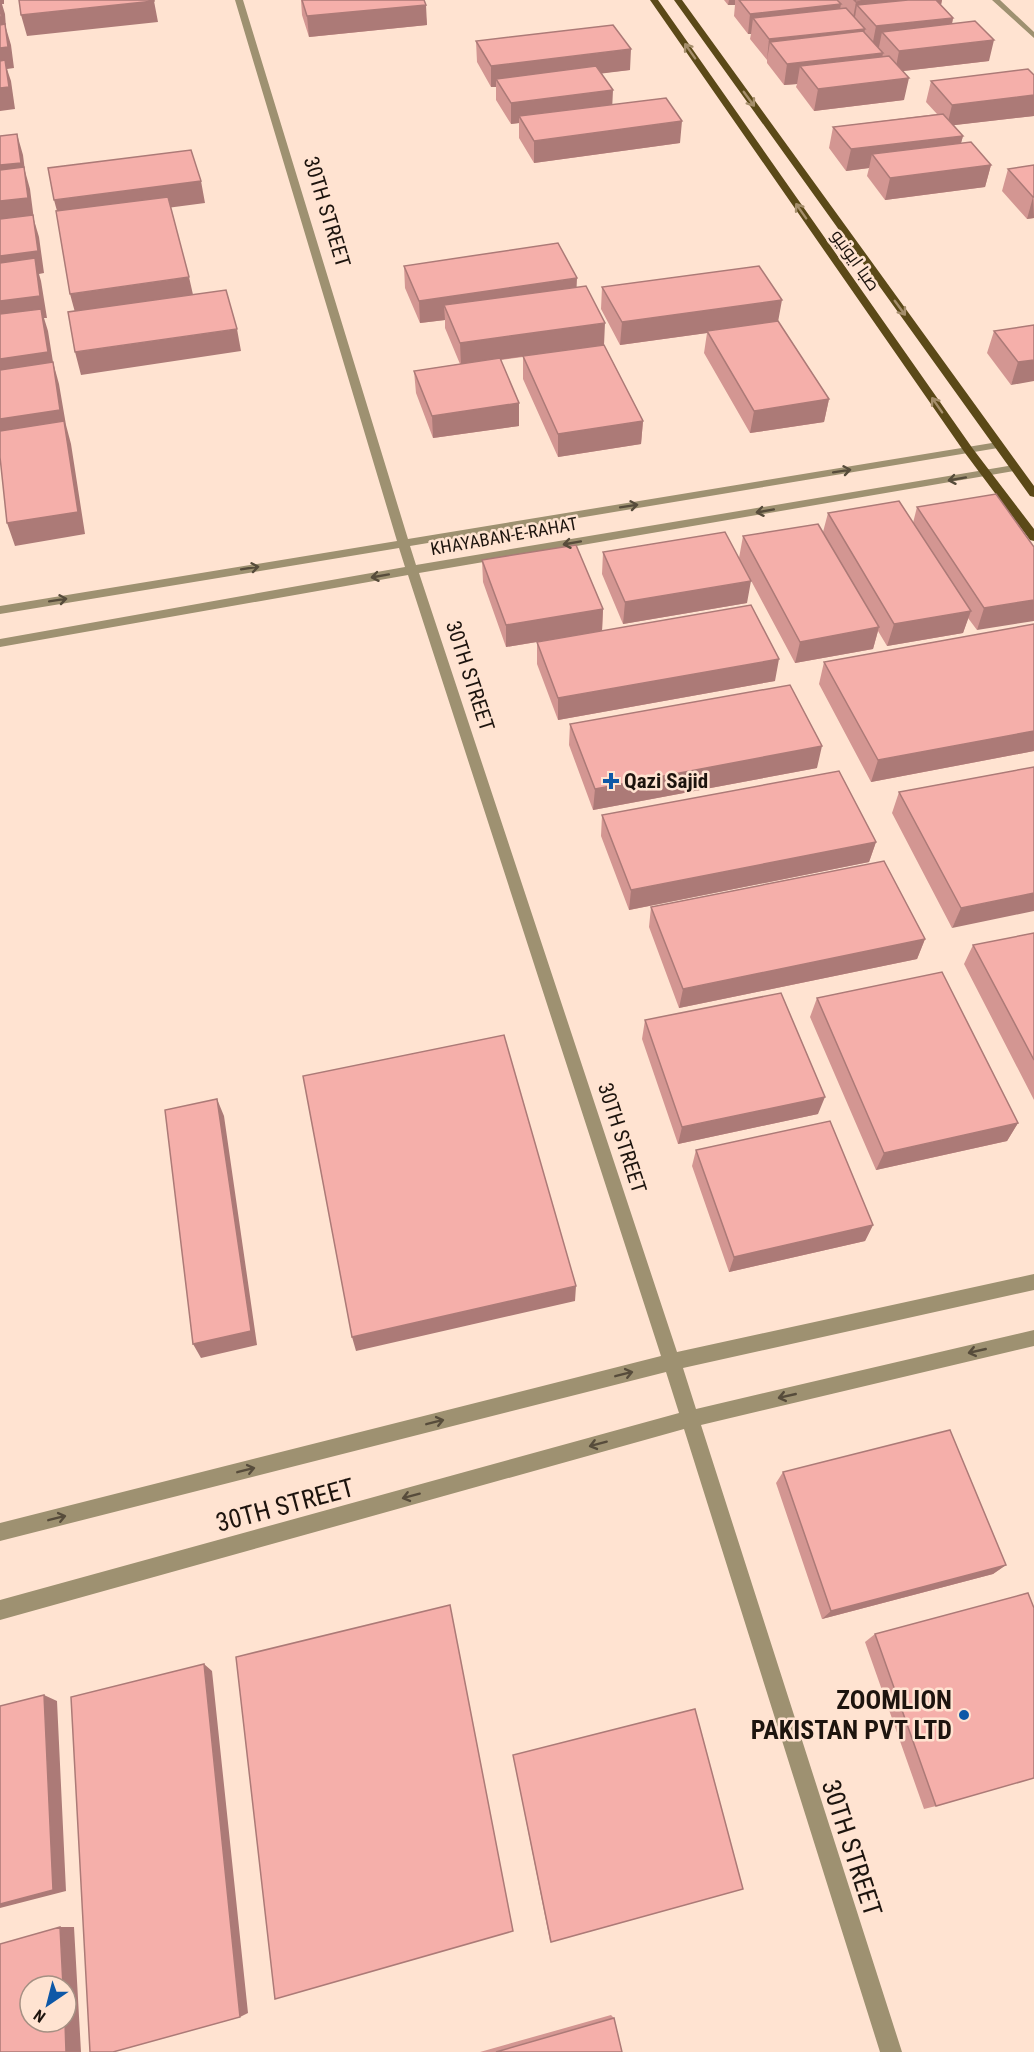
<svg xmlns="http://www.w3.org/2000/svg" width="1034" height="2052" viewBox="0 0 1034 2052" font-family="'Roboto Condensed',Cairo,sans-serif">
<rect width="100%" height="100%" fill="#ffe3d1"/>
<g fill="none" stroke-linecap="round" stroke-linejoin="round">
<path fill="#9e9171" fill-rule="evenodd" d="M235 0H243L408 539 998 442 1003 445 998 448 410 546 416 565 1014 465 1020 468 1014 471 419 573 677 1352 1034 1274V1290L683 1368 696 1409 1034 1330V1346L701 1425 902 2052H880L684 1429 0 1620V1600L679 1413 666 1372 0 1541V1523L661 1356 408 575 0 647V639L405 567 399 548 0 614V606L397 541Z
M992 0H1000L1034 32V38Z"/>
<path fill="#5b4918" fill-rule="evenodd" d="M650 0H658L973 449 1034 529V541L1030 540 965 453Z
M674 0H682L1034 486V497L1030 496Z"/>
</g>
<path fill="#d39692" d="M301 0H424L427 25 309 37 302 15Z
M724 0H837L838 1V0H942L941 5 953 18 952 24 989 61 903 71 904 100 814 111 796 87 797 84 784 85 767 63V60L750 39 751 34H748L734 16 735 5H728Z
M476 41 630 70 602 73 612 105 680 143 534 163 519 138V123L511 124 496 100V87H491L477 62Z
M1034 75V116L954 125 963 136 961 143 991 165 985 187 885 200 867 176 869 168 846 171 829 148 833 127 937 114 926 102 931 81Z
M1034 165V218L1027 219 1002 191 1008 169Z
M404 266 577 287 604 345 643 421 641 444 558 457 523 379V357L501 360 519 426 433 438 416 393 414 371 460 364 445 328V320L420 323 405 288Z
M602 287 778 321 829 399 824 422 750 433 704 353 707 333 620 345 601 309Z
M1034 325 1011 385 987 353 994 331Z
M917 507 1034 547 977 630 968 618 963 633 887 646 878 631 873 649 795 663 739 558 743 536 823 532 828 513 913 523Z
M603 552 747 603 623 624 602 574Z
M482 560 603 609 602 631 775 681 558 720 537 664V642L506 647 483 582Z
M1034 624V751L871 782 819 684 824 662Z
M570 724 817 768 593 810 569 745Z
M1034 767 952 928 892 813 899 792Z
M602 815 876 842 869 862 629 910 601 836Z
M651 907 925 939 917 959 679 1008 649 927Z
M1034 933V1100L964 964 973 945Z
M817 998 1018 1123 1007 1141 876 1170 810 1017Z
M645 1020 818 1114 678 1144 642 1039Z
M696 1150 873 1225 865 1241 729 1272 692 1166Z
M783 1472 1006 1565 993 1574 822 1619 776 1483Z
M875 1634 936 1806 924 1809 865 1642Z
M513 1755 551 1942 550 1941Z
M611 2015 614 2018 622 2052H480Z"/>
<path fill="#ac7a77" d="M0 0H4V4H2L5 14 6 28 11 45 14 68 7 69 11 81 15 109 0 111Z
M729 0H735V5H728Z
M878 0H942L939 14 857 5 854 23H852L856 2Z
M154 1 158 22 27 36 21 15Z
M841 4 837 25 753 18 751 34H748L750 14Z
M426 5 427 25 309 37 307 16Z
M953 18 949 39 882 32 879 47H872L876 26Z
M865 29 861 50 770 42 767 60 769 39Z
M994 40 989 61 895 72 899 51Z
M631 49 630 70 501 86 496 79V87H491V66Z
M883 53 879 74 800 66 797 84 784 85 787 64Z
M909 78 904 100 814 111 818 89Z
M613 90 612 111 519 116V123L511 124V103Z
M1034 95V116L947 126 952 105Z
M682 121 680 143 534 163V141Z
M17 134 23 155 25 171 30 189 34 220 39 237 44 273 39 274 41 281 47 318H44L48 331 53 362 59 384 66 425 71 444 85 534 15 546 7 523 0 443V165Z
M963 136 957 157 872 154 869 168 846 171 851 149Z
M991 165 985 187 885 200 890 178Z
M201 181 205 203 60 222 54 200Z
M1033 197 1034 218 1027 219Z
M189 277 194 299 76 316 70 294Z
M577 278 576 300 444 305 445 320 420 323 419 301Z
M782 300 778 322 707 331V333L620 345 622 322Z
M605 323 604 345 461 365 460 343Z
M237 329 241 351 81 375 75 352Z
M1034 360V381L1011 385 1018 362Z
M829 399 824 422 750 433 754 411Z
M519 403V426L433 438 432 416Z
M643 421 641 444 558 457V434Z
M751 581 747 603 623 624 625 602Z
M1034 600V621L977 630 984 608Z
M603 609 602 631 506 647V625Z
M971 611 963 633 887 646 894 624Z
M879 627 873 649 795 663 800 642Z
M779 659 775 681 558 720V698Z
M1034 731V751L871 782 878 760Z
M822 746 817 768 593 810 595 789Z
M876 842 869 862 629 910 631 890Z
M1034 893V911L952 928 961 908Z
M925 939 917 959 679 1008 683 989Z
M825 1097 818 1114 678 1144 682 1127Z
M217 1099 224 1116 257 1345 201 1358 193 1344Z
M1018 1123 1007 1141 876 1170 884 1153Z
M873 1225 865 1241 729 1272 734 1257Z
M576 1286 575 1301 356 1351 352 1337Z
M1006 1565 993 1574 822 1619 831 1611Z
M204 1664 212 1671 248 2013 240 2017Z
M44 1695 57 1701 66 1891 0 1908V1904Z
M60 1927H74L81 2052H66L65 2022H66V1986H63Z"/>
<path fill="#f5afaa" stroke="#ac7a77" stroke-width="1.5" d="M19 0H154V1L21 15Z
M302 0H424L426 5 307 16Z
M739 0H837L841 4 750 14Z
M854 0H878L856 2Z
M908 0H936L953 18 876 26 857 5Z
M0 2 2 17H0Z
M846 8 865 29 769 39 753 18Z
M975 21 994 40 899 51 882 32Z
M5 24 8 47 0 48V25Z
M613 25 631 49 491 66 476 41Z
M863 31 883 53 787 64 770 42Z
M889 56 909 78 818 89 800 66Z
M5 60 9 87 0 88V61Z
M596 66 613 90 511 103 496 79Z
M1028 69 1034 75V95L952 105 931 81Z
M666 98 682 121 534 141 519 116Z
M943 114 963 136 851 149 833 127Z
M17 134 21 163 0 165V136Z
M971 142 991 165 890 178 872 154Z
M191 150 201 181 54 200 48 168Z
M1034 165V197H1033L1008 169Z
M24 167 28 198 0 201V170Z
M168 197 189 277 70 294 56 211Z
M33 215 38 251 0 256V219Z
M558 243 577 278 419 301 404 266Z
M35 258 40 296 0 301V263Z
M759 266 782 300 622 322 602 287Z
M586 286 605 323 460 343 444 305Z
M226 290 237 329 75 352 68 312Z
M41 309 48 352 0 359V314Z
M778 321 829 399 754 411 707 331Z
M1034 325V360L1018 362 994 331Z
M604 345 643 421 558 434 523 356Z
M500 358 519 403 432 416 414 371Z
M53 362 60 410 0 419V370Z
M64 421 78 512 7 523 0 457V431Z
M996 494 1034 547V600L984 608 917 507Z
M899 501 971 611 894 624 828 513Z
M818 524 879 627 800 642 743 536Z
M725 532 751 581 625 602 603 552Z
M576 545 603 609 506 625 482 560Z
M751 605 779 659 558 698 537 642Z
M1034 624V731L878 760 824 662Z
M790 685 822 746 595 789 570 724Z
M1034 767V893L961 908 899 792Z
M839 771 876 842 631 890 602 815Z
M884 861 925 939 683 989 651 907Z
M1034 933V1060L973 945Z
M942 972 1018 1123 884 1153 817 998Z
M781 993 825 1097 682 1127 645 1020Z
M504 1035 576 1286 352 1337 303 1076Z
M217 1099 251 1331 193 1344 165 1110Z
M830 1121 873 1225 734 1257 696 1150Z
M950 1430 1006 1565 831 1611 783 1472Z
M1028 1593 1034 1608V1778L936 1806 875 1634Z
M450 1605 513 1931 275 1999 236 1657Z
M204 1664 240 2017 113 2052H90L71 1697Z
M44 1695 53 1890 0 1904V1706Z
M695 1709 743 1889 551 1942 513 1755Z
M60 1927 63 1986H30V2022H65L66 2052H0V1944Z
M614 2018 622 2052H496Z"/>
<defs><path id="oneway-shaft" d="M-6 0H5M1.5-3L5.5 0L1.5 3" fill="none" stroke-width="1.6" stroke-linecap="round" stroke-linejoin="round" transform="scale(1.5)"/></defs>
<g stroke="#a58e6b">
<use href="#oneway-shaft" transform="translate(690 51) rotate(-125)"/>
<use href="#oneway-shaft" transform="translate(749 99) rotate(54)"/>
<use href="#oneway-shaft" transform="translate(801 211) rotate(-125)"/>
<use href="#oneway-shaft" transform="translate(900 308) rotate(54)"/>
<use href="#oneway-shaft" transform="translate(937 405) rotate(-125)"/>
</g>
<g stroke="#574c3b">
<use href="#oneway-shaft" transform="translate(842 471) rotate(-9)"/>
<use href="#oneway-shaft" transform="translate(957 479) rotate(170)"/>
<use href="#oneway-shaft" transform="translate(629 506) rotate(-9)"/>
<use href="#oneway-shaft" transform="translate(765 511) rotate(170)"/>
<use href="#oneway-shaft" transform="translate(572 543) rotate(170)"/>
<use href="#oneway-shaft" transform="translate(250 568) rotate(-9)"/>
<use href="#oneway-shaft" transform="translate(380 576) rotate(170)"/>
<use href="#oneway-shaft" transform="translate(58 600) rotate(-9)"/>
<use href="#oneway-shaft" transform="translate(977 1351) rotate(167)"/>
<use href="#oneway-shaft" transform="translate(624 1374) rotate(-14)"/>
<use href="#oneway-shaft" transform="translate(787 1396) rotate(167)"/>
<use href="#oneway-shaft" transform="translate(435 1422) rotate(-14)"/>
<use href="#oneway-shaft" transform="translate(598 1444) rotate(165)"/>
<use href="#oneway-shaft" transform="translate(246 1470) rotate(-14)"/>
<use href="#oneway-shaft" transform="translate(411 1496) rotate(165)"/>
<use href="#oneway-shaft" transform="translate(57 1518) rotate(-14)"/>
</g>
<g fill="#0e58a7" stroke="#ffe3d1" stroke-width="2">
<path d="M608 772h6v6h6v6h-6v6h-6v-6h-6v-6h6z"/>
<circle cx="964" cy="1715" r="6"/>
</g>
<g text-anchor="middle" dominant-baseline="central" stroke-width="5" stroke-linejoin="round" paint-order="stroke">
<g font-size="18" fill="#1d140e" stroke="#ffe3d1">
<text transform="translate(856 260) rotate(55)">صبا ایونیو</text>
<text transform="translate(504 536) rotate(-10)">KHAYABAN-E-RAHAT</text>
</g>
<g font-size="21" fill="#1d140e" stroke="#ffe3d1">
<text transform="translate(327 212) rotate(73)">30TH STREET</text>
<text transform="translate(470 676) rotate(72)">30TH STREET</text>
<text transform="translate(622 1138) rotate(72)">30TH STREET</text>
</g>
<g font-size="21" font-weight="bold" fill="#1d140e" stroke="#ffe3d1" text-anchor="start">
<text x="624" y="781">Qazi Sajid</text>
</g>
<g font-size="26" fill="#1d140e" stroke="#ffe3d1">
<text transform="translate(285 1505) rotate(-15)">30TH STREET</text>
<text transform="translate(852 1848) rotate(72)">30TH STREET</text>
</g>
<g font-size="26" font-weight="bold" fill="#1d140e" stroke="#ffe3d1" text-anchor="end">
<text x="952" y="1700">ZOOMLION<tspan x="952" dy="30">PAKISTAN PVT LTD</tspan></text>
</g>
</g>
<g transform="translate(48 2004) rotate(215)"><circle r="28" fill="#ffe3d1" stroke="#a59083" stroke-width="1.5"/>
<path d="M0-4.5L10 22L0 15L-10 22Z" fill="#0e58a7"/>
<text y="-9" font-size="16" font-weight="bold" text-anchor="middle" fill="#1d140e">N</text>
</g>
</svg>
